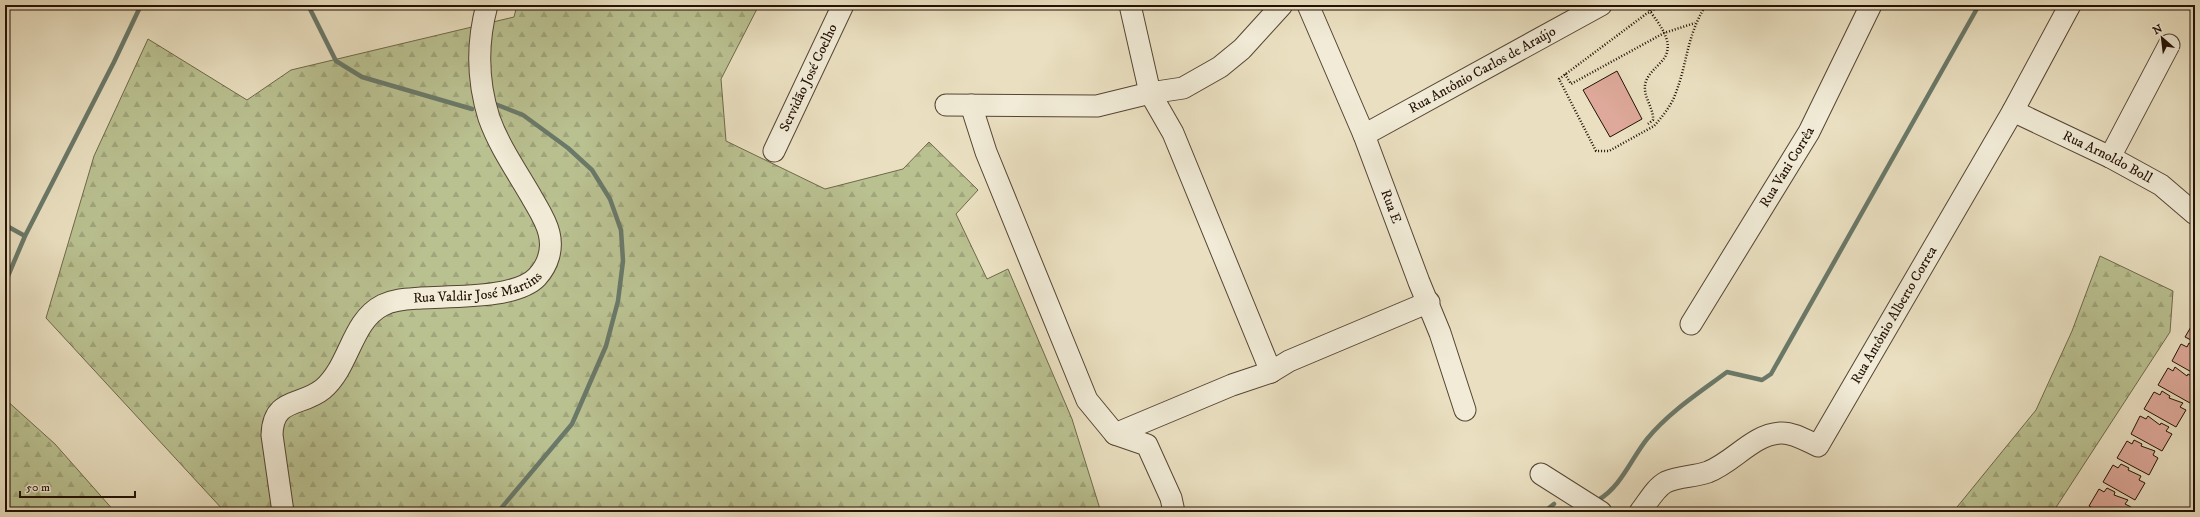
<svg xmlns="http://www.w3.org/2000/svg" width="2200" height="517" viewBox="0 0 2200 517" font-family="'IM FELL DW Pica',serif">
<defs>
<pattern id="forest-firs" width="22" height="20" patternUnits="userSpaceOnUse"><rect width="22" height="20" fill="#bac191"/><path d="M5 1l3.5 6h-7zM16 11l3.5 6h-7z" fill="#a0a57b"/></pattern>
</defs>
<rect width="100%" height="100%" fill="#eae0c1"/>
<filter id="stains"><feTurbulence type="fractalNoise" baseFrequency=".005" numOctaves="4"/><feColorMatrix values="0 0 0 0 .2 0 0 0 0 .09 0 0 0 0 .02 0 0 0 .5 -.17"/></filter>
<radialGradient id="worn" r=".72"><stop offset=".6" stop-color="#630" stop-opacity="0"/><stop offset="1" stop-color="#630" stop-opacity=".3"/></radialGradient>
<path fill="url(#forest-firs)" stroke="#6e694a" d="M517 5H759L721 79 726 141 825 189 903 169 929 142 978 190 956 214 987 279 1008 269 1072 419 1100 509 1096 512H225L46 318 94 156 148 39 247 100 291 70 514 17Z
M2100 256 2173 291 2170 332 2053 512H1953L2036 410 2072 331Z
M5 399 55 444 115 512H5Z"/>
<g fill="none" stroke-linecap="round" stroke-linejoin="round">
<path stroke="#6a7969" stroke-width="4.5" d="M308 5 336 61 362 77 472 109
M495 104 523 115 568 148 592 170 610 199 621 230 623 261 618 301 606 346 572 424 498 512
M5 225 25 236 5 283
M25 236 114 62 141 5
M1598 500C1621 487 1631 459 1647 439 1669 412 1700 392 1727 372L1762 380 1771 374 1979 5
M1544 512 1554 504"/>
</g>
<path fill="#dea99a" stroke="#231104" d="M1617 71 1642 119 1610 137 1583 90Z
M2195 320V342L2185 337Z
M2189 343 2195 346V374L2172 361 2181 344 2187 347Z
M2175 367 2187 376 2188 374 2195 378V394L2190 403 2158 385 2168 368 2173 371Z
M2162 391 2170 396 2169 398 2183 403 2180 407 2186 410 2176 427 2144 409 2154 392 2160 395Z
M2140 416 2146 419 2148 416 2160 425 2161 423 2169 427 2166 431 2172 434 2162 451 2131 434Z
M2134 440 2142 444 2141 446 2155 451 2153 455 2158 458 2149 475 2117 458 2127 441 2132 444Z
M2121 464 2129 468 2128 470 2141 476 2139 480 2145 483 2135 500 2103 482 2113 465 2118 468Z
M2107 488 2115 492 2114 495 2128 500 2125 504 2131 507 2128 512H2100L2089 506 2099 489 2104 492Z"/>
<g fill="none" stroke-linecap="round" stroke-linejoin="round">
<g stroke="#554533" stroke-width="23">
<g id="minor">
<path d="M1130 5 1150 93 1173 133 1271 372"/>
<path id="s1" d="M1308 5 1364 135 1419 282 1440 333 1465 410"/>
<path d="M946 105 1097 106 1150 93 1183 88 1220 67 1242 49 1282 5"/>
<path d="M971 105 986 152 1087 400 1115 434 1147 445 1171 498 1174 512"/>
<path id="s2" d="M2013 111 2110 157 2161 185 2195 214"/>
<path id="s3" d="M1364 135 1601 5"/>
<path id="s4" d="M774 151 843 5"/>
<path d="M2110 157 2169 45"/>
<path id="s5" d="M1691 324 1809 132 1871 5"/>
<path d="M1115 434 1232 385 1271 372 1289 361 1429 302"/>
<path d="M1541 474 1601 512"/>
<path id="s6" d="M283 512 272 435C273 397 301 407 323 389 350 366 351 321 383 305 395 299 408 299 421 298 451 296 516 299 537 277 548 265 553 249 549 233 546 220 537 207 531 196 516 170 499 146 489 118 477 80 477 42 487 5"/>
<path id="s7" d="M1640 512C1648 502 1655 488 1666 482 1679 476 1694 477 1708 472 1734 462 1752 435 1780 433 1793 432 1807 441 1818 446L2013 111 2070 5"/>
</g>
</g>
<path stroke="#231104" stroke-width="2.5" stroke-dasharray="1 2" stroke-linecap="butt" d="M1646 5C1655 20 1675 39 1665 57 1660 65 1650 71 1646 81 1641 95 1654 107 1653 120L1648 124
M1662 5 1646 14 1559 79 1596 151H1609L1654 126C1662 117 1671 106 1675 95 1688 62 1686 37 1706 5
M1565 74 1571 84 1664 33 1695 23"/>
<use href="#minor" stroke="#f1ebd7" stroke-width="21"/>
</g>
<g text-anchor="middle" dominant-baseline="central" stroke-width="3" stroke-linejoin="round" paint-order="stroke">
<g font-size="14" fill="#231104" stroke="#f1ebd7">
<text stroke="none"><textPath href="#s3" startOffset="135">Rua Antônio Carlos de Araújo</textPath></text>
<text stroke="none"><textPath href="#s4" startOffset="81">Servidão José Coelho</textPath></text>
<text stroke="none"><textPath href="#s2" startOffset="105">Rua Arnoldo Boll</textPath></text>
<text stroke="none"><textPath href="#s5" startOffset="184">Rua Vani Corrêa</textPath></text>
<text stroke="none"><textPath href="#s1" startOffset="218">Rua E</textPath></text>
<text stroke="none"><textPath href="#s6" startOffset="354">Rua Valdir José Martins</textPath></text>
<text stroke="none"><textPath href="#s7" startOffset="358">Rua Antônio Alberto Correa</textPath></text>
</g>
</g>
<rect width="2200" height="517" fill="none" stroke="#eae0c1" stroke-width="20"/>
<rect x="6" y="6" width="2188" height="505" fill="none" stroke="#231104" stroke-width="2"/>
<rect x="10" y="10" width="2180" height="497" fill="none" stroke="#231104"/>
<g transform="translate(2162 38) rotate(332)" stroke="#f1ebd7" stroke-width="3" paint-order="stroke">
<path d="M0-3L7 15L0 10L-7 15Z" fill="#231104"/>
<text y="-6" font-size="11" font-weight="bold" text-anchor="middle" fill="#231104">N</text>
</g>
<path d="M20 491v6h115v-6" fill="none" stroke="#231104" stroke-width="2"/>
<text x="26" y="491" font-size="12" fill="#231104" stroke="#f1ebd7" stroke-width="3" paint-order="stroke">50 m</text>
<rect width="100%" height="100%" filter="url(#stains)"/>
<rect width="100%" height="100%" fill="url(#worn)"/>
</svg>
